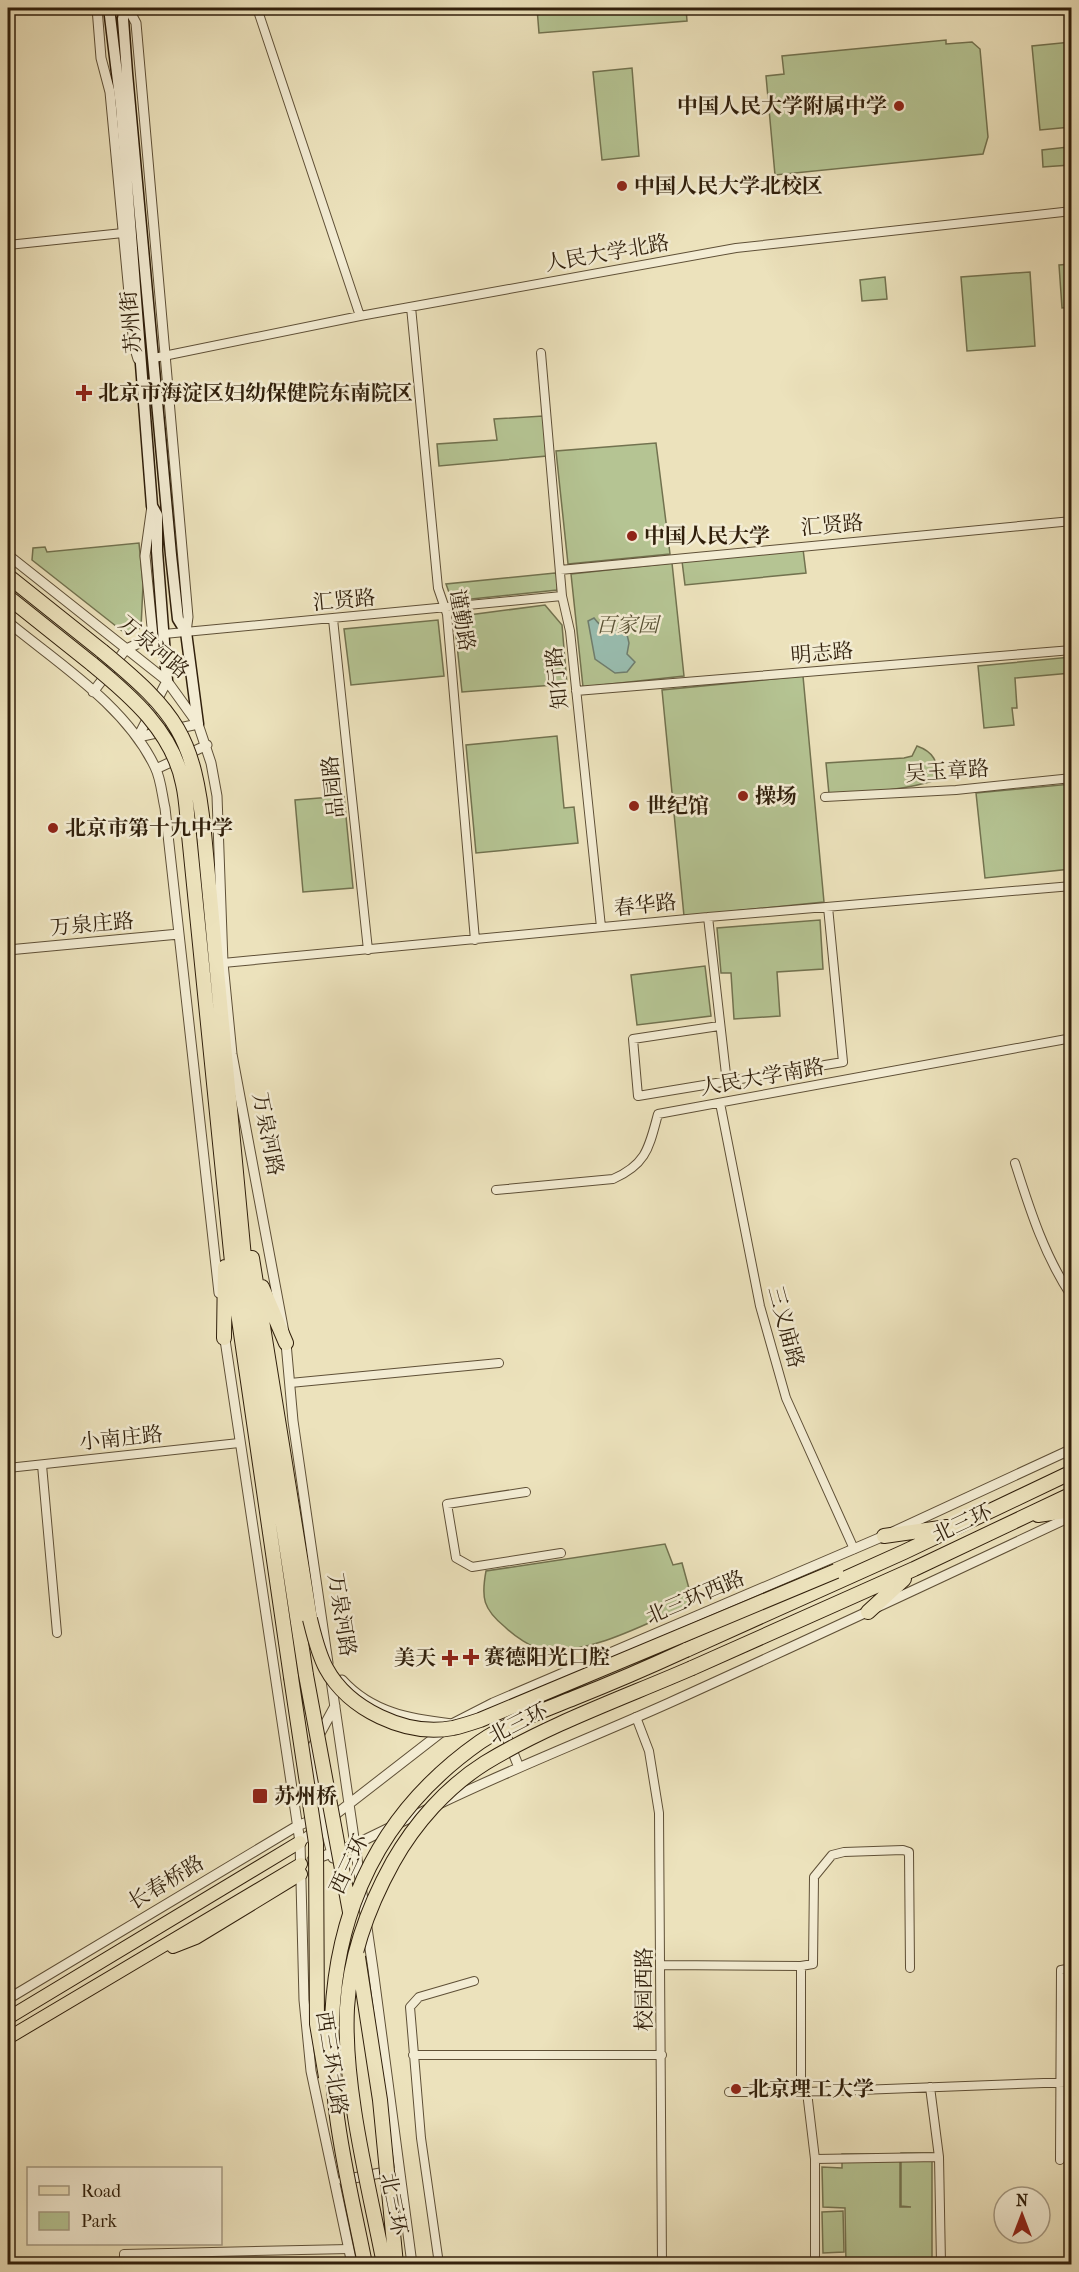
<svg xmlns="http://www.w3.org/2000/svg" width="1079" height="2272" viewBox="0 0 1079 2272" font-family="'IM FELL French Canon','Noto Serif SC',serif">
<rect width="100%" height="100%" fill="#ece2bc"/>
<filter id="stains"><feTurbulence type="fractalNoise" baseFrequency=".00333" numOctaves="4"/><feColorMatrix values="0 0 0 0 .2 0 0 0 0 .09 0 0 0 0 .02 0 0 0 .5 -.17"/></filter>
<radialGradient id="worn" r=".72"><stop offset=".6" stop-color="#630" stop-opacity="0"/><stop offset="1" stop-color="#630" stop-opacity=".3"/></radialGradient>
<path fill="#b5c493" stroke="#72724f" stroke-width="1.5" d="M537 8H686L687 21 539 33Z
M946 40V44L972 42 980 49 988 137 983 154 775 175 766 76 784 74 782 56Z
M1071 42V127L1040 130 1032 46Z
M632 68 639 156 602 160 593 72Z
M1068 147 1070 165 1043 167 1042 150Z
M1071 264V307L1062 308 1059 265Z
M1030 272 1035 346 967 351 961 277Z
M885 277 887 299 862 301 860 280Z
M543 416 547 456 439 466 437 444 497 440 494 419Z
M656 443 670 554 568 564 556 451Z
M139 543 143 585 141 628 126 634 32 560 33 548 45 547 47 552Z
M803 549 806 573 685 585 682 561Z
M672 563 684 676 583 687 571 574Z
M555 573 559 577 557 590 452 601 446 584Z
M545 605 562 625 567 684 462 692 454 617Z
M438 620 444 676 351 685 344 629Z
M1071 657V673L1015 678 1017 708H1012L1014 725 984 728 978 666Z
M803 676 824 902 684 916 662 690Z
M557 736 564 808 574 807 578 843 476 853 466 745Z
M917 746C934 752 937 761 939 779 904 791 867 792 829 794L826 763 904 758 912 756Z
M1071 784V869L985 878 976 793Z
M344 796 353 888 303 892 295 800Z
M820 920 823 969 777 972 780 1016 734 1019 731 973H721L717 928Z
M705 966 711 1016 637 1025 631 975Z
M665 1544 673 1565 682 1563 693 1603C651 1621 591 1655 544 1650 532 1648 514 1636 505 1627 483 1609 481 1598 486 1571Z
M901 2153H932V2264H846L845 2208 823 2207 822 2167 842 2168V2154H900V2207H911L901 2206Z
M843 2211 844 2252 823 2253 822 2212Z"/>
<path fill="#99beb1" stroke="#6f7e6f" stroke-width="1.5" d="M594 618C603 630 611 632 626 630L629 643 627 654 635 662 627 672 615 673 595 659 588 621Z"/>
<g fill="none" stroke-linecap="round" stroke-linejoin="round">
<g stroke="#5f5037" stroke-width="10">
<path id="minor" d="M257 8 360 316
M8 245 123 233
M411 307 438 588 447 614 475 940
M541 353 562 596 570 631 601 927
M154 358 360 316 736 248 1072 211
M560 570 1072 521
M333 619 368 950
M164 634 562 596
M576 691 1072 650
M825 797 956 790 1072 778
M708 917 727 1083
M223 963 708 917 1072 886
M719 1026 633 1039 638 1096 843 1062 828 907
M720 1103 760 1306 786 1398 854 1549
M1015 1163C1030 1210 1044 1255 1072 1297
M496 1190 613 1179C647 1164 649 1147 658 1114L1072 1038
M290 1383 499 1363
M42 1465 57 1633
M8 1468 239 1443
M526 1492 447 1504 456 1558 472 1567 561 1553
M636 1717 649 1751 659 1813 662 2264
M662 1965 801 1966V2083L807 2092 815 2159
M801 1966 813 1964 814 1877 832 1855 844 1852 903 1850 909 1852 910 1968
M413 2055H662
M930 2087 939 2157 941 2264
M729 2092H807L1072 2082
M1060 2160 1061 1970 1072 1968
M124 2264V2254L349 2249
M439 2264 421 2138 410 2007 419 1997 474 1981
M815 2264V2159L939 2157"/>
</g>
<g stroke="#5f5037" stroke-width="11">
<path id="tertiary" d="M97 8 101 58 110 92 134 346 138 359
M128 8 136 23 188 617 186 632
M8 555 167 681 198 724 211 763 217 796 223 963 232 1054 286 1343 293 1421 328 1663
M8 622C59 664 126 706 155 767 161 779 162 795 165 808L219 1293
M93 692 126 649 153 637 145 556 152 506
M138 737 167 681
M138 737 198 724
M156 769 207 745
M8 950 179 934
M224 1333 300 1842 304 2000 311 2071 352 2264
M331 1680 373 1969 412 2264
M342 1680C372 1713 410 1719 452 1724
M495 1708 518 1765
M441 1803C516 1767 593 1737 669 1703 804 1642 938 1579 1072 1516
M300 1842 452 1724 493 1703 884 1536 1072 1449
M333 1858 324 1823 312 1748 335 1706
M312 1860 354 1845 428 1809
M8 1999 297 1826 335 1811
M343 2180 391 2171"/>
</g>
<g stroke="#301f0b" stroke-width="13">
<path id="secondary" d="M109 8 121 106 152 506 157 515V551L167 681
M125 8 123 19 127 73 171 555 178 619 186 632 198 724"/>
</g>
<g stroke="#301f0b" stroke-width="14">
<path id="primary" d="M173 1947 196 1938 301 1874
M8 2018 300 1842
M8 2038 301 1864"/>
</g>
<g stroke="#301f0b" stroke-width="16">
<path id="trunk" d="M8 576 102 651
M8 597 92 664
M204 833 247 1289 306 1675
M189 835 235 1292 291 1677
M252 1258 310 1619
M262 1287 286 1343
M224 1338 225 1267
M1038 1515 1072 1510
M884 1536 947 1527
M868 1612 904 1579
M686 1650 904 1552 1072 1472
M692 1668 914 1569 1072 1494"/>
</g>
<use href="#minor" stroke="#f3ecd3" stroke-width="8"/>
<use href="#tertiary" stroke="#f3ecd3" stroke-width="9"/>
<use href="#secondary" stroke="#f3ecd3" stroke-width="10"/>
<use href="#primary" stroke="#ece2bc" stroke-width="12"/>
<use href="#trunk" stroke="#ece2bc" stroke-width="14"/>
<g stroke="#301f0b" stroke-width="16" stroke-linecap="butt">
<path id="trunk-bridge" d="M102 651C177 713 194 736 204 833
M92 664C131 696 173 732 183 784 187 801 187 818 189 835
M310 1619C314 1635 318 1653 326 1668 348 1709 406 1737 453 1728 462 1726 471 1723 480 1720L836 1571
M306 1675 350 1912
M291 1677 316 1843 317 2024 326 2077
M358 1957 380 2100 396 2264
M365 2264C355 2213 342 2161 336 2109 318 1961 353 1831 480 1742 508 1723 542 1711 574 1698 612 1683 649 1667 686 1650
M384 2264C369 2187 343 2087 347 2008 350 1957 368 1907 393 1862 415 1823 447 1787 485 1763 549 1724 623 1698 692 1668"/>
</g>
<use href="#trunk-bridge" stroke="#ece2bc" stroke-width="14"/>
</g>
<g fill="#8f2418" stroke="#f3ecd3" stroke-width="2">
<circle cx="899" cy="106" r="6"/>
<circle cx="622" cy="186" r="6"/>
<path d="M81 384h6v6h6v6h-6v6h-6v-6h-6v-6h6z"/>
<circle cx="632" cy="536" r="6"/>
<circle cx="743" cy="796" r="6"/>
<circle cx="634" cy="806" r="6"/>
<circle cx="53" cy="828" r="6"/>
<path d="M468 1648h6v6h6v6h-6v6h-6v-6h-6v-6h6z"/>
<path d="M447 1649h6v6h6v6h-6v6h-6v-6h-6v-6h6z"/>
<rect x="252" y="1788" width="16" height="16" rx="3"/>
<circle cx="736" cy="2089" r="6"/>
</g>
<g text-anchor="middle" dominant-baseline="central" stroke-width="5" stroke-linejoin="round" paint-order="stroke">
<g font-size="21" font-weight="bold" fill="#301f0b" stroke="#f3ecd3" text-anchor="start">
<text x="887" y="106" text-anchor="end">中国人民大学附属中学</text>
<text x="634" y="186">中国人民大学北校区</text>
<text x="98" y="393">北京市海淀区妇幼保健院东南院区</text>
<text x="644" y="536">中国人民大学</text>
<text x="755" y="796">操场</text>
<text x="646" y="806">世纪馆</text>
<text x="65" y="828">北京市第十九中学</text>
<text x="484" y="1657">赛德阳光口腔</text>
<text x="436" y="1658" text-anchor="end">美天</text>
<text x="274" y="1796">苏州桥</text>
<text x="748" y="2089">北京理工大学</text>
</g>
<g font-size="21" fill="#301f0b" stroke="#f3ecd3">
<text transform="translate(607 253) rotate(-10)">人民大学北路</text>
<text transform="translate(131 322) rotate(-95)">苏州街</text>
<text transform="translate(832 525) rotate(-5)">汇贤路</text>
<text transform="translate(344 600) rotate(-5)">汇贤路</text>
<text transform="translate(462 620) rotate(80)">谨勤路</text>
<text transform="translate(154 647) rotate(40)">万泉河路</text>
<text transform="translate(822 653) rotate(-5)">明志路</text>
<text transform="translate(557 678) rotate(-96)">知行路</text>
<text transform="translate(947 771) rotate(-4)">吴玉章路</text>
<text transform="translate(333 787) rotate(-96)">品园路</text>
<text transform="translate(645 905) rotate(-6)">春华路</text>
<text transform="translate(92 924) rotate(-5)">万泉庄路</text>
<text transform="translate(762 1077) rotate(-10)">人民大学南路</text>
<text transform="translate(268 1134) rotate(79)">万泉河路</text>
<text transform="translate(786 1327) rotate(75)">三义庙路</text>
<text transform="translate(121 1438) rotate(-6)">小南庄路</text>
<text transform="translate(962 1523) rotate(-25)">北三环</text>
<text transform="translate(695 1597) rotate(-23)">北三环西路</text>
<text transform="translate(342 1615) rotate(81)">万泉河路</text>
<text transform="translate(518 1723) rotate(-27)">北三环</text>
<text transform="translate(349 1864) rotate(-65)">西三环</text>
<text transform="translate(166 1882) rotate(-31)">长春桥路</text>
<text transform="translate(644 1989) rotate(-90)">校园西路</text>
<text transform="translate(332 2063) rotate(81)">西三环北路</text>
<text transform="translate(394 2204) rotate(79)">北三环</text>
</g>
<g font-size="21" font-style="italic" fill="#585134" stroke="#f3ecd3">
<text x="627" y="625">百家园</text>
</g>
</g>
<rect width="1079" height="2272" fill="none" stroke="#ece2bc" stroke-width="30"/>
<rect x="9" y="9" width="1061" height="2254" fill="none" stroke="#301f0b" stroke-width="3"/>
<rect x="15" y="15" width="1049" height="2242" fill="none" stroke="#301f0b" stroke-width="1.5"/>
<rect x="27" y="2167" width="195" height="78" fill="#f3ecd3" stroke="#a59a83" stroke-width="1.5"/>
<rect x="39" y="2186" width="30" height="9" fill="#ece2bc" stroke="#a59a83" stroke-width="1.5"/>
<text x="81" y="2197" font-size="18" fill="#301f0b">Road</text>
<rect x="39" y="2212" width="30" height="18" fill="#b5c493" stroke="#a59a83" stroke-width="1.5"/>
<text x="81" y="2227" font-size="18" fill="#301f0b">Park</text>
<g transform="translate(1022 2215)"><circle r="28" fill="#f3ecd3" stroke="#a59a83" stroke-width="1.5"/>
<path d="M0-4.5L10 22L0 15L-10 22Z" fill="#8f2418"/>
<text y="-9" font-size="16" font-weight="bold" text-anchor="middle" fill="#301f0b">N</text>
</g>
<rect width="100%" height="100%" filter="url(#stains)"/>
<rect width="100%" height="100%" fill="url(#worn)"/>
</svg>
